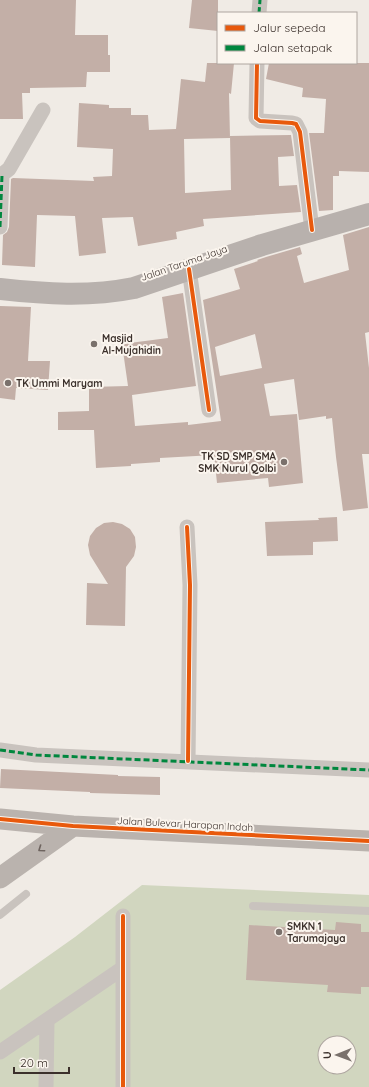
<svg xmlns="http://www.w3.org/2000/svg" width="369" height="1087" viewBox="0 0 369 1087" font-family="Quicksand,sans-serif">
<rect width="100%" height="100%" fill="#f0ebe5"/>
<path fill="#d1d6bf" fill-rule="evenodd" d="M142 885 369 895V1087H0V990L75 937ZM325 1043H349V1067H325Z"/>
<path fill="#c3afa7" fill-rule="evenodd" d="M0 0H76L75 35H108V55H110V72H87L86 87 30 88V93H22L23 119H0Z
M192 0H218V31L189 28Z
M207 63H234L231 94 229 93 230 138 184 139 185 193 231 190 230 136 291 135 294 156 278 157 279 186 297 185 301 212 203 219 204 226 176 232 177 239 138 246 133 217 102 218 106 253 79 256 75 216 37 215 35 267 2 265 3 235 7 232 9 227 11 179 13 178 94 181 93 177 112 176 113 149 77 147 79 103 109 105V108H131V115H148L149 130 176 129 181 79 205 82Z
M269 63H369V172L339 171V176H333V210L319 211 309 133H324L326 99 302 97 303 88 266 79Z
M369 227V332L365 333 369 368V454H362L368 508 343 511 336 457 332 418 326 419V416L299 420 294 379 264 384 270 416 297 414 303 483 269 487 268 478 217 483 214 455 160 458V462L131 464V466L96 468 94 430H58V412L89 411V387L128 386 122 344 168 338 162 297 183 293 196 386 132 395 135 426 188 422V425L221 421 203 300 240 289 234 269 258 261 257 260 266 257 300 247 302 254 297 256 304 283 349 270 343 235ZM255 334 262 368 220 376 215 347Z
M0 306 31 307 28 361H50L48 390 16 388 15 400 0 398Z
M337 517 338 541 313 542V555L267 556 265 522 319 520 318 518Z
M113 522 122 524 130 529 135 537 136 547 134 556 126 567 125 626 86 625 87 583 108 584 90 555 88 545 90 536 96 528 104 523Z
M1 769 118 775V776L160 777V795L90 793V792L0 788Z
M336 922 361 924V932H369V987H361V994L327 992 328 985 246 980 249 925 335 930Z"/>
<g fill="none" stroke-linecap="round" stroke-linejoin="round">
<path stroke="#c9c3be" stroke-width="8" d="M253 906 369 911
M0 915 26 894"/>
<path stroke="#c9c3be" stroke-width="15" d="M259 13 260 0
M257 63 256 118 260 121 292 123 296 124 300 132 312 230
M0 176 9 169 43 110
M0 227 2 175
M189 269 209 410
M187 527 190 585 188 761
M0 750 36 755 369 770
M0 1052 123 968
M46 1087 47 1020
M123 1087V916"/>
<path stroke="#bab3ae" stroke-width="21" d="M0 819 73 826 369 841
M0 878 73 826"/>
<path stroke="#b8b1ad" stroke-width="22" d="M0 289C45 294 89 297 134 288L262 245 369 214"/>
<path stroke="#00873e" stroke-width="3" stroke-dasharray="6 3" stroke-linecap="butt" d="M259 13 260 0
M0 227 2 175
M0 750 36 755 369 770"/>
<g stroke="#fbf5ee" stroke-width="6">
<path id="cycleway" d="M257 63 256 118 260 121 292 123 296 124 300 132 312 230
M189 269 209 410
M187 527 190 585 188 761
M0 819 73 826 369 841
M123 1087V916"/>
</g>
<use href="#cycleway" stroke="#e8590c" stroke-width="4"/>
</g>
<defs><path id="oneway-chevron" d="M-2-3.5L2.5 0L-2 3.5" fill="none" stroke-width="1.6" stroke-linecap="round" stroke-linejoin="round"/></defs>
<use stroke="#6e645f" href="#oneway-chevron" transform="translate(41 849) rotate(145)"/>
<g fill="#7a716c" stroke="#fbf5ee" stroke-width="1.5">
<circle cx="94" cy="344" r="4"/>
<circle cx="8" cy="383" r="4"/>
<circle cx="284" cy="462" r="4"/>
<circle cx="279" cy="932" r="4"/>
</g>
<g text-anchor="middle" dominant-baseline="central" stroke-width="4" stroke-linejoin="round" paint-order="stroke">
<g font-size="10" fill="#3b302b" stroke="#fbf5ee">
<text transform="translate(184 263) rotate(-19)">Jalan Taruma Jaya</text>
<text transform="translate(185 824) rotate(3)">Jalan Bulevar Harapan Indah</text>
</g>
<g font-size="10" font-weight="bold" fill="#3b302b" stroke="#fbf5ee" text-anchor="start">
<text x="102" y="338">Masjid<tspan x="102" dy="12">Al-Mujahidin</tspan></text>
<text x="16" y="383">TK Ummi Maryam</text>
<text x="276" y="456" text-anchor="end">TK SD SMP SMA<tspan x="276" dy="12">SMK Nurul Qolbi</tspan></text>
<text x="287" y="926">SMKN 1<tspan x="287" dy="12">Tarumajaya</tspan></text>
</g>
</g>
<rect x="217" y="12" width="140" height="52" fill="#fbf5ee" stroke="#aea6a0"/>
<rect x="225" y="25" width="20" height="6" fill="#e8590c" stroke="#aea6a0"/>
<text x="253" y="32" font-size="12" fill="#3b302b">Jalur sepeda</text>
<rect x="225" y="45" width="20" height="6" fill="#00873e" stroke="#aea6a0"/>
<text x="253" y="52" font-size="12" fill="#3b302b">Jalan setapak</text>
<g transform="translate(337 1055) rotate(269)"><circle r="19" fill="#fbf5ee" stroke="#aea6a0"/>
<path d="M0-3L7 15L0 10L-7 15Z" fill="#7a716c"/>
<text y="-6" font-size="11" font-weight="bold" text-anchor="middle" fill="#3b302b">U</text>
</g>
<path d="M14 1067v6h55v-6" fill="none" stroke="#3b302b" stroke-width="2"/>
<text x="20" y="1067" font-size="12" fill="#3b302b" stroke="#fbf5ee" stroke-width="3" paint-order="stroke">20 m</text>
</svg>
